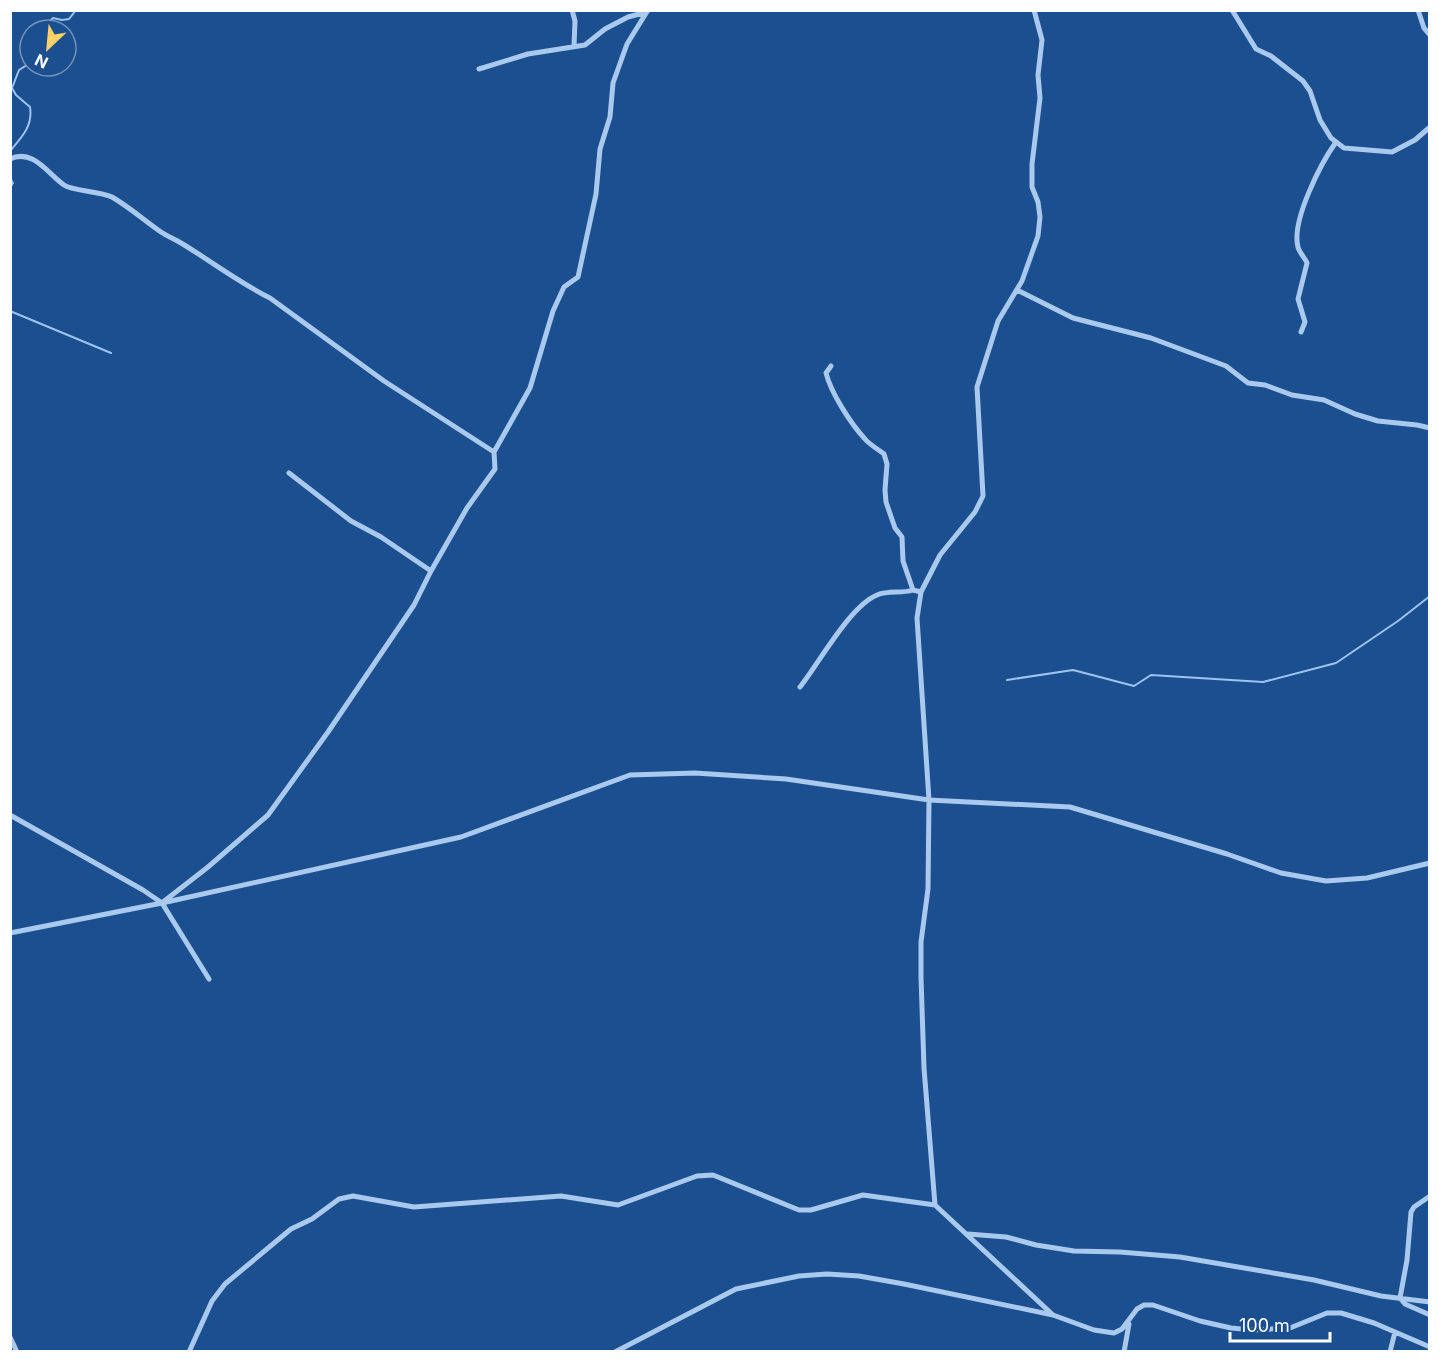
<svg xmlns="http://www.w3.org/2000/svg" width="1440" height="1362" viewBox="0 0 1440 1362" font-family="Inter,sans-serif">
<rect width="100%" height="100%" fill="#1b4f8f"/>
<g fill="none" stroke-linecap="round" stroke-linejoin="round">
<path stroke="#9cc4f0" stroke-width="2" d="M41 30 53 18 62 20 69 19 76 10
M10 151C22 137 33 126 30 107L16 95 12 88 19 70 30 63
M10 178 13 183 10 188
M10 311 111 353
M1007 680 1073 670 1134 686 1151 675 1263 682 1336 663 1398 621 1430 596"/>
<path stroke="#a9c9ee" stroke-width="5" d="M572 10 575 21 574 46
M1034 10 1042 40 1038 75 1040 98 1032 164V187L1038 202 1040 217 1038 236 1022 281 998 321 977 387 983 496 975 512 940 555 921 592 917 618 929 800 928 889 921 942V977L924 1068 935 1205 1053 1315
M1232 10 1256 49 1271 56 1303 81 1310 91 1320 120 1331 138 1344 148 1392 152 1415 140 1430 127
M1418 10 1424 28 1430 35
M479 69 528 54 585 45 605 29 628 17 647 12
M10 159C33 148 48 174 64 185 72 191 99 191 112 197 129 207 144 220 161 232 167 236 174 239 181 243 211 261 238 282 270 298L384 381 494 452 495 469 467 508 431 571 414 605 328 732 268 815 208 867 163 902
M1017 290 1073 318 1151 338 1226 366 1248 383 1265 385 1292 395 1324 400 1355 414 1378 421 1417 425 1430 428
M1301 332 1305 322 1298 299 1307 263C1305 258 1299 252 1298 247 1291 221 1321 163 1336 142
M831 366 826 373C831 393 851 424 865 439 870 445 878 449 884 454L887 464 885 490 886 502 895 528 902 537 903 561 913 590 921 592
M494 452 530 388 553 311 564 287 578 277 596 194 600 149 610 117 613 83 627 44 648 10
M289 473 351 521 381 537 431 571
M800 687C819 663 850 606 877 595 889 590 901 594 913 590
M10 815 143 890 162 903 209 979
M10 933 162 903 461 837 630 775 695 773 786 779 929 800 1070 807 1227 854 1281 873 1326 881 1367 878 1430 863
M1430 1196 1414 1207 1411 1212 1407 1260 1400 1298 1405 1304 1430 1315
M968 1234 1006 1237 1036 1245 1074 1251 1120 1252 1180 1257 1314 1280 1381 1296 1430 1302
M10 1337 17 1352
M189 1352 212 1301 225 1284 291 1229 312 1219 339 1199 353 1196 414 1207 561 1196 618 1205 697 1176 713 1175 799 1210H811L863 1195 935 1205
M615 1352 736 1289 799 1276 827 1274 859 1276 904 1284 1053 1315 1094 1330 1114 1333 1122 1329 1137 1309 1144 1305H1153L1200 1321 1231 1328 1254 1330 1290 1328 1327 1313H1341L1374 1323 1430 1347
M1124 1352 1129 1324
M1390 1352 1395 1332"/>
</g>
<rect width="1440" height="1362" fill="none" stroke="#ffffff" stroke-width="24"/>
<g transform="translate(48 48) rotate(206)"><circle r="28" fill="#1b4f8f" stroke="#7695bc" stroke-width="1.5"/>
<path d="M0-4.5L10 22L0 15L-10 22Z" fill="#ffd166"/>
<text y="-9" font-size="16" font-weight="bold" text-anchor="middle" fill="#ffffff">N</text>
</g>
<path d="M1230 1332v9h100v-9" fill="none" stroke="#ffffff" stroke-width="3"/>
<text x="1239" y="1332" font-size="18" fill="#ffffff" stroke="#1b4f8f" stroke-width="4.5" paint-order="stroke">100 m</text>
</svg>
